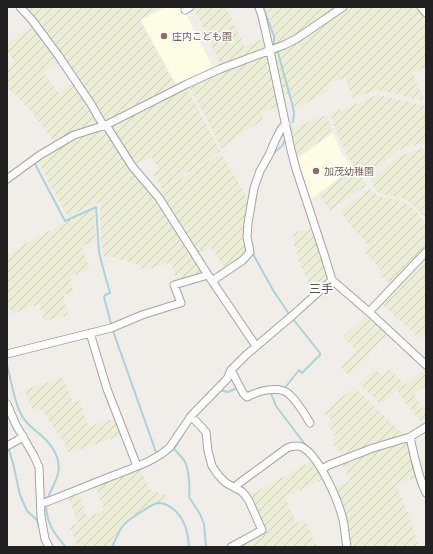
<svg xmlns="http://www.w3.org/2000/svg" width="433" height="554" viewBox="0 0 433 554" font-family="'DejaVu Sans','Noto Sans JP',sans-serif">
<defs>
<pattern id="farmland-furrows" width="10" height="10" patternUnits="userSpaceOnUse"><rect width="10" height="10" fill="#ecedd6"/><path d="M-1 1l2-2M0 10L10 0M9 11l2-2" fill="none" stroke="#cacbb7"/></pattern>
</defs>
<rect width="100%" height="100%" fill="#f1eee9"/>
<path fill="#fdfde5" d="M166 7 180 8 186 14 213 68 176 84 141 20Z
M333 133 342 154 353 168 308 201 296 160Z"/>
<path fill="url(#farmland-furrows)" d="M24 7H162L140 20 175 85 105 120 59 52Z
M197 7H226L244 46 263 39 264 47 260 48V50L221 65 194 9Z
M265 7H337L296 34 275 45V35Z
M347 7H419L426 16V67L412 73 425 101 377 90 353 99 345 78 328 83 329 91 295 109 290 94 281 95 272 51 296 41Z
M35 25 60 61 43 73 59 93 74 83 98 119 97 124 72 133 54 142 33 113 14 93H13L7 87V69L15 62 7 51V43Z
M267 56 278 108 261 111 263 119 221 149 208 121 188 86 211 76 257 59Z
M186 87 208 128 220 151 162 189 153 174 159 169 151 157 133 165 109 127Z
M378 95 426 106V142L399 150 365 178 348 157 342 146 330 114Z
M327 115 332 132 295 159 290 129Z
M106 127 156 197 204 276 178 284 171 262 142 271 141 267 140 265 109 256 104 258 101 240 100 215 101 204 99 202 68 217 49 183 38 161 72 138Z
M426 147V218L412 204 407 200 402 198 381 194 375 189 370 182 372 178 394 160 399 156Z
M221 153 249 201 248 253 226 270 211 248 197 255 157 194Z
M353 168 366 184 364 187 330 211 319 195Z
M369 189 380 197 395 199 405 203 412 208 426 224V247L390 284 378 273 381 270 364 252 369 246 355 231 340 211Z
M94 207 96 241 82 246 90 270 70 276 73 292 63 295 68 315 44 321 39 304 12 314 7 303V254L47 232Z
M312 229 327 274V278L325 281 310 286 301 266 294 245 293 232Z
M426 255V333L420 339 381 303Z
M366 315 388 334 349 375 340 367 356 350 343 337Z
M424 368 426 370V385L414 394 423 408 426 406V423L423 425 396 390 381 405 359 383 375 369 382 376 390 369 405 385Z
M62 377 73 402 79 400 88 427 116 418 123 435 69 453 63 441 53 427 42 409 34 412 31 407 25 390Z
M354 387 379 411 405 436 344 456 331 441 336 437 328 424 332 421 324 413Z
M409 441 417 477 398 485 397 487 410 519 419 547H351L345 515 333 487 350 481 342 464 386 447Z
M312 461 324 479 285 497 296 523 305 520 317 547H233L264 532 247 497Z
M139 468 150 489 153 491 163 494 169 498 159 503 147 508 127 521 123 525 120 529 111 547H78L70 527 78 523 67 495 78 492 88 518 104 510 95 485Z"/>
<g fill="none" stroke-linecap="round" stroke-linejoin="round">
<path stroke="#add1da" stroke-width="2" d="M263 7 274 36V46
M277 49 293 107 294 114 293 122
M271 157 275 152 283 145 285 139
M34 162 65 221 96 207 99 252 103 268 110 293 105 295 104 297 105 301 113 331 157 455
M253 249 254 256 273 290 289 314
M7 365C12 382 13 400 22 416 27 425 34 429 42 436 53 446 63 461 57 477 54 485 50 492 47 500
M284 389 299 370 302 373 320 355V353L293 319
M218 391 219 390 228 392 239 387
M270 391 276 406 307 447
M8 447 13 463 20 495 27 511 37 520 40 530
M174 449 185 431
M167 453 174 449C178 453 182 457 185 462 189 469 190 489 189 497L200 514 204 524 206 547
M46 504C46 522 54 534 66 547
M112 547C115 541 118 533 122 527 126 521 135 516 141 512 146 509 152 504 158 503 164 503 168 505 172 508 185 518 188 532 189 547"/>
<g stroke="#a5a5a5" stroke-width="9">
<path id="street" d="M20 7 32 20 58 55 91 104 103 125
M259 7 262 16 270 51 291 150 296 169 324 254 332 280 369 312 426 365
M421 7 426 13
M185 10 190 7
M106 125 132 166 159 198 208 275 256 346
M7 179 40 155 74 135 106 125 187 84 220 69 284 45 296 39 343 7
M212 281 243 260 250 252 247 237 248 223 254 188 260 171 269 155 275 141 281 129 286 124
M369 312 426 252
M90 333 107 389 137 466
M7 354 111 328 142 315 174 305 181 303 174 285 208 275
M231 370 243 393 247 397C258 391 279 385 289 394 298 402 304 413 310 423
M7 404 16 425 34 456 39 467 41 517 45 539 49 547
M191 416 206 432 208 451 212 466 219 476 226 483 241 491 245 495 249 501 262 530 231 547
M410 437C414 456 418 476 426 493
M7 446 18 440 23 436
M322 469 329 465 373 448 410 437 426 427
M235 488 238 484 287 448C292 446 297 445 302 447 319 456 337 498 342 516 345 526 345 537 347 547
M41 504C65 495 89 485 112 476 132 468 154 462 170 447L191 416 227 379 231 370 246 355 293 315 332 280"/>
</g>
<use href="#street" stroke="#fff" stroke-width="7"/>
</g>
<g fill="#8d6e63" stroke="#fff" stroke-width="1.5">
<circle cx="164" cy="36" r="4"/>
<circle cx="316" cy="171" r="4"/>
</g>
<g text-anchor="middle" dominant-baseline="central" stroke-width="3" stroke-linejoin="round" paint-order="stroke">
<g font-size="10" fill="#785e54" stroke="#fff" text-anchor="start">
<text x="172" y="36">庄内こども園</text>
<text x="324" y="171">加茂幼稚園</text>
</g>
<g font-size="12" fill="#545454" stroke="#fff">
<text x="321" y="289">三手</text>
</g>
</g>
<rect width="433" height="554" fill="none" stroke="#212121" stroke-width="16"/>
</svg>
